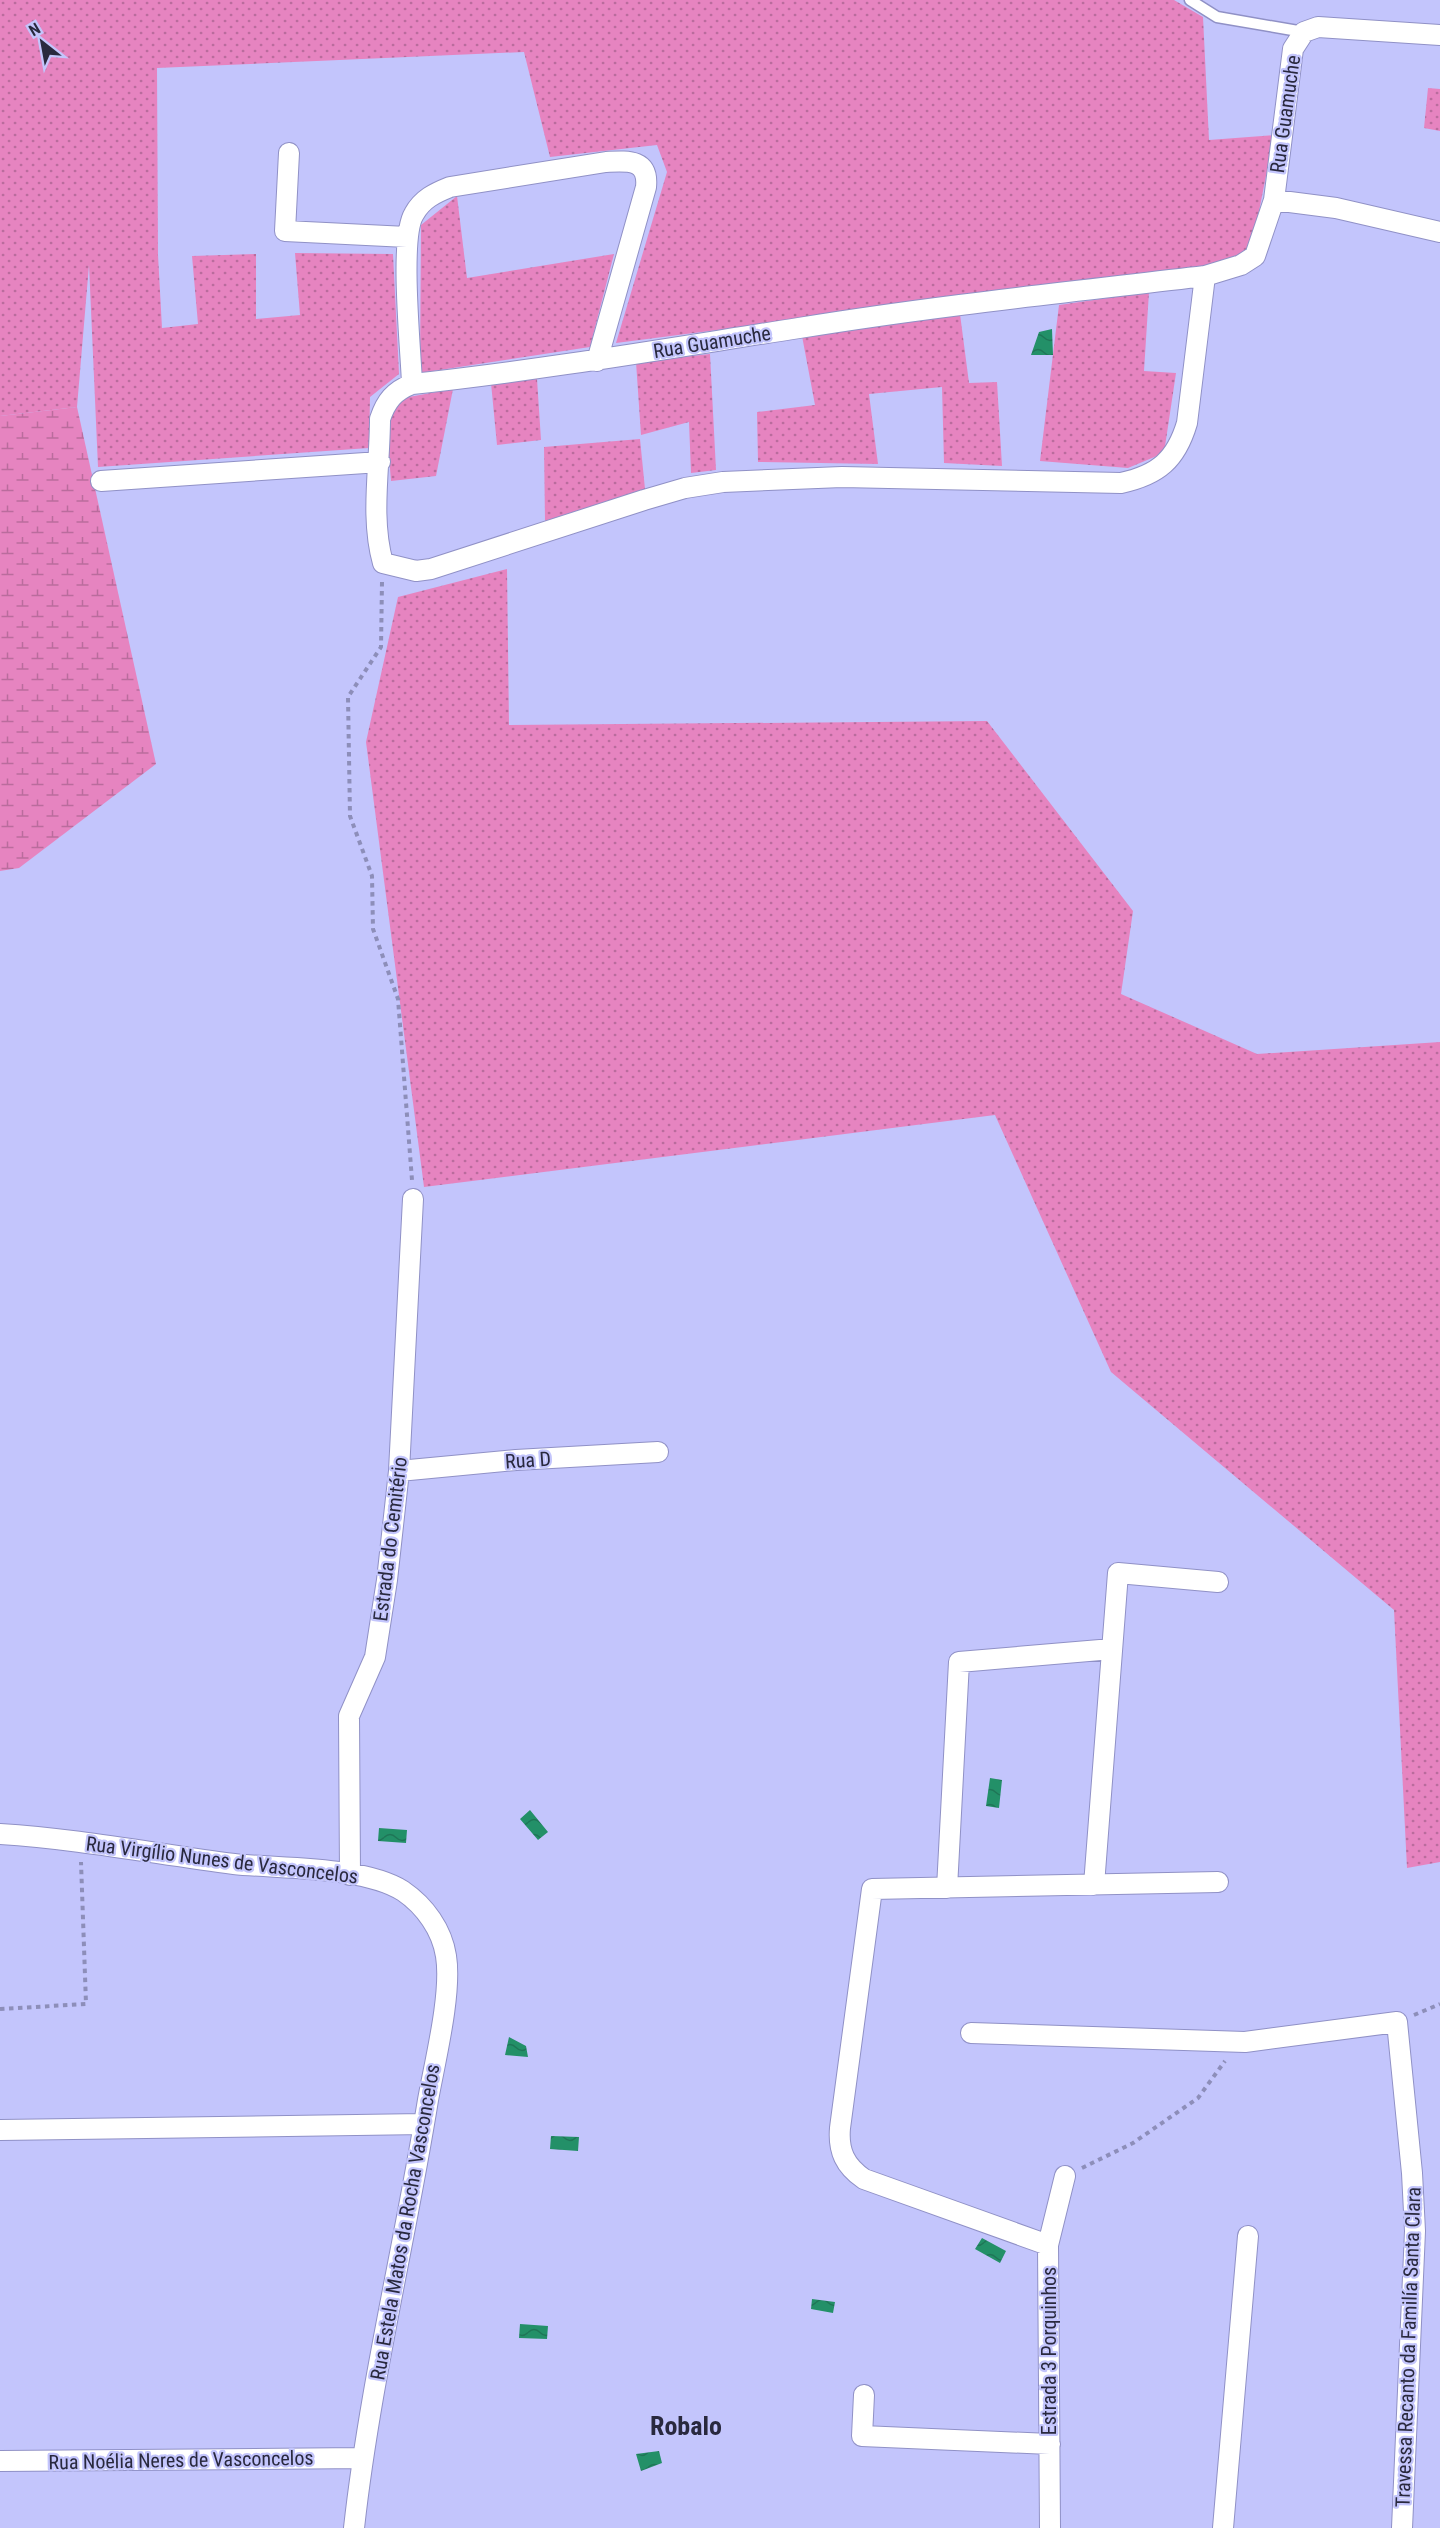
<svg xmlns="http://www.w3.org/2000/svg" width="1440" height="2528" viewBox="0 0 1440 2528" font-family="'Roboto Condensed',sans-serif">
<defs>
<pattern id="grass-dots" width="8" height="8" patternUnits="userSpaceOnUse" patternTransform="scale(1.5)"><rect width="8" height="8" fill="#e684c0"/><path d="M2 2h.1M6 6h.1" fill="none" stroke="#ba6c9d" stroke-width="1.8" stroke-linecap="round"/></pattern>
<pattern id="wetland-marsh" width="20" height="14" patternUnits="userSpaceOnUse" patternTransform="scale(1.5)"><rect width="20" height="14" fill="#e684c0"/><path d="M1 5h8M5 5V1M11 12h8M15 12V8" fill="none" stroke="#ba6c9d"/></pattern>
<pattern id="water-waves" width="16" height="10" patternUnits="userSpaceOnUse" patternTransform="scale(1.5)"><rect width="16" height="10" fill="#239068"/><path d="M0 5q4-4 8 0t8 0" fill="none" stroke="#1e7657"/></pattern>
</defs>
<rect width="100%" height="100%" fill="#c3c5fc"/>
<path fill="url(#grass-dots)" d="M0 0H1174L1203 17 1209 140 1274 135 1251 252 1207 267 616 343 667 172 657 145 550 157 524 52 157 68 158 255 162 328 198 324 192 256 256 254V319L300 315 295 253 393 254 399 374 370 397 369 448 98 467 89 265 77 407 0 416Z
M1428 88 1440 89V131L1424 128Z
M457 196 467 278 614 254 590 347 420 373 421 225Z
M1149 292 1144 371 1176 373 1164 453 1128 468 1040 461 1059 305Z
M960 314 969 383 997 382 1002 466 944 463 942 387 869 394 878 464 758 462 757 412 815 405 802 336Z
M710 354 716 470 691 473 689 422 641 435 636 362Z
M537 379 541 440 497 445 491 383Z
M453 389 436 476 391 481 386 419 403 398Z
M640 439 645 489 545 521 544 447Z
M507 569 509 725 987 721 1133 911 1121 994 1257 1054 1440 1042V1862L1407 1868 1394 1610 1111 1372 995 1115 424 1187 366 742 398 597Z"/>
<path fill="url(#wetland-marsh)" d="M77 407 156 764 19 868 0 871V416Z"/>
<path fill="url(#water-waves)" d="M1052 329 1053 355H1031L1039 332Z
M990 1778 1002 1780 999 1808 986 1806Z
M530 1810 548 1832 538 1840 520 1819Z
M379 1828 407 1830 406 1843 378 1841Z
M509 2037 526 2046 528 2057 505 2055Z
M551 2136 579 2137 578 2151 550 2149Z
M982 2238 1006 2251 1000 2263 975 2249Z
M812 2299 835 2302 833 2313 811 2309Z
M520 2324 548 2326 547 2339 519 2338Z
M659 2451 662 2463 641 2471 636 2454Z"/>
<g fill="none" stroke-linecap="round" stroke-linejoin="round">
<g stroke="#9091c6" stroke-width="13">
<path id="lane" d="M1190 0 1217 17 1304 32"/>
</g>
<g stroke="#9091c6" stroke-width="22">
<path id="street" d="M289 153 285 231 407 237
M1274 200 1293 49 1304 32 1318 27 1440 35
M1205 276 1187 423C1176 460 1158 475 1121 483L842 477 723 482 685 488 644 500 431 569 416 571 383 563C370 517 380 467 380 419 386 401 394 391 412 384 542 370 670 348 799 328 934 306 1070 292 1205 276L1241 265 1255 256 1274 200 1336 208 1440 232
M412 384C411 351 399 238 414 214 422 199 435 193 450 187L606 162C626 161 649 158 646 187L597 361
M101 481 380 462
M399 1471 516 1460 658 1452
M0 1834C79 1839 156 1854 234 1864 281 1869 364 1866 403 1891 425 1906 442 1930 446 1956 452 1993 435 2061 428 2100 405 2243 370 2384 354 2528
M350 1875 349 1716 375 1657 387 1580 399 1471 413 1199
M1094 1885 1118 1573 1218 1582
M947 1888 959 1662 1112 1649
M971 2033 1245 2042 1397 2022 1412 2173 1415 2231 1402 2528
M0 2130 424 2124
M1048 2245 864 2179C845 2166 838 2151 840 2128L872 1889 1218 1882
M864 2395 862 2436 1050 2444
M0 2461 362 2458
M1050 2528 1048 2245 1065 2176
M1223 2528 1248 2236"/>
</g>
<path stroke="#8d8eb9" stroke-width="4" stroke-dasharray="4.5 4.5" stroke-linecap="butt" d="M382 582 381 647 348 697 350 816 372 876 373 929 398 999 412 1180
M0 2009 86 2004 81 1862
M1414 2015 1440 2004
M1082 2168 1133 2143 1198 2098 1225 2061"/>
<use href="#lane" stroke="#fff" stroke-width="10"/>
<use href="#street" stroke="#fff" stroke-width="20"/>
</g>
<g text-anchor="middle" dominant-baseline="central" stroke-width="4.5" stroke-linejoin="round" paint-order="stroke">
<g font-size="20" fill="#29293e" stroke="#c3c5fc">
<text transform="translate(1285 114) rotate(-82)">Rua Guamuche</text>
<text transform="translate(712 342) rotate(-9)">Rua Guamuche</text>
<text transform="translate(528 1460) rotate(-4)">Rua D</text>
<text transform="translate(390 1539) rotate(-83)">Estrada do Cemitério</text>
<text transform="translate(222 1860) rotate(7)">Rua Virgílio Nunes de Vasconcelos</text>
<text transform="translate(405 2222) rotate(-80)">Rua Estela Matos da Rocha Vasconcelos</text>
<text transform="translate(1408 2347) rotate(-88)">Travessa Recanto da Familía Santa Clara</text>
<text transform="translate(1049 2351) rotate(-90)">Estrada 3 Porquinhos</text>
<text transform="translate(181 2460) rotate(-1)">Rua Noélia Neres de Vasconcelos</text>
</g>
<g font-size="26" font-weight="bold" fill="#29293e" stroke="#c3c5fc">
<text x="686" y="2426">Robalo</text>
</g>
</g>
<g transform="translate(42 42) rotate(329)" stroke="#c3c5fc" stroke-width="4.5" paint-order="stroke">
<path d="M0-4.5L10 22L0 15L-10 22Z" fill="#29293e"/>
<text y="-9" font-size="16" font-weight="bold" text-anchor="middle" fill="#29293e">N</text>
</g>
</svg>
